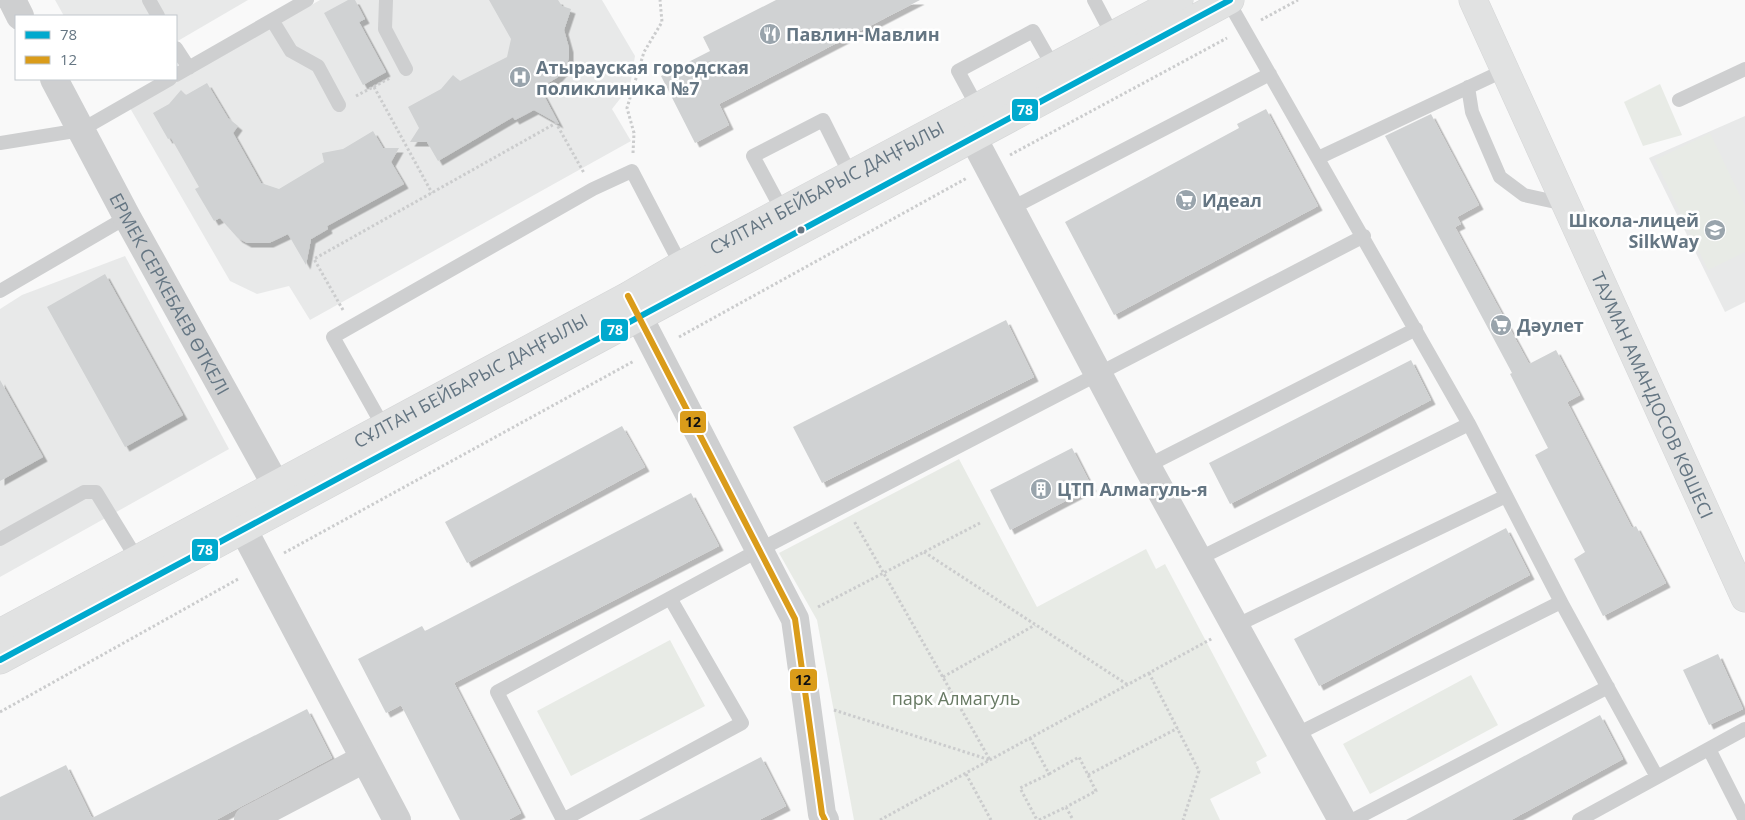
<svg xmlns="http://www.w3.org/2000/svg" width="1745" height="820" viewBox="0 0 1745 820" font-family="'Open Sans',sans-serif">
<defs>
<filter id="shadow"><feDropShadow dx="4.5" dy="4.5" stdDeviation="0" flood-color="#0004"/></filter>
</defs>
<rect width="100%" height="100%" fill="#f9f9f9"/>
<path fill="#e8e9e9" d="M55 0H248L176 42V16H64Z
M320 0H602L635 56 630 86 612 109 631 141 310 320 289 286 257 294 230 281 130 108Z
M1745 116V302L1725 312 1649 158Z
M125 256 229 449 0 577V309L22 295Z"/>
<path fill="#e8ebe6" d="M1660 84 1682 135 1643 146 1624 102Z
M1710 133 1745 206V252L1708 270 1655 160Z
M959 459 1037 607 1146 549 1156 569 1165 564 1267 756 1256 762 1261 773 1210 799 1220 820H854L817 620 779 553Z
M670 640 705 706 571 776 537 711Z
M1471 675 1498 725 1370 794 1343 744Z"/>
<path fill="#d0d2d3" filter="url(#shadow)" d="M348 0H355L365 19 359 22 386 72 363 85 324 13Z
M489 0H558L562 6 571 9 564 30 569 48V58L565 69 558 77 540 88 559 124 534 110 515 120 513 117 438 161 427 142H410L419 128 408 107 441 89 453 75 460 81 507 57 511 39Z
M776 0H920L719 104 729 125 695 143 661 76 710 51 703 37Z
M207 83 228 118 238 126 233 133 261 183 279 189 324 162 322 153 343 149 373 131 383 148H399L391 162 404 184 327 226 328 229 311 239 306 265 288 234 269 243H247L238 238 220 218 214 221 195 189 199 187 171 138 168 139 153 113 169 104 181 90 186 95Z
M1266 109 1318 206 1114 315 1065 222 1239 128 1237 124Z
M1431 114 1479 205 1457 217 1461 224 1455 227 1529 364 1556 350 1580 395 1567 402 1632 528 1636 526 1666 583 1603 616 1574 559 1585 552 1535 455 1548 448 1510 374 1512 373 1385 136Z
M105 274 183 415 125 447 47 307Z
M1006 320 1034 377 822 483 793 427Z
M1411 360 1431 400 1230 504 1209 463Z
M0 380 43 457 0 481Z
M622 426 645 467 467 563 445 522Z
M1072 448 1092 487 1010 530 990 490Z
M691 493 719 546 454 683 521 813 508 820H460L401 705 386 713 358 659 422 626 425 631Z
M1506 528 1530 575 1319 686 1294 639Z
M1718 654 1743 709 1709 725 1683 670Z
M307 709 332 758 216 820H0V797L66 765 92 818Z
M1600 715 1623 759 1511 820H1406Z
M761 757 786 806 759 820H639Z"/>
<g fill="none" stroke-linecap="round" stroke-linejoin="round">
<g stroke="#d5d6d7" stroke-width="29">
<g id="secondary">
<path id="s2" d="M1473 0 1745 598"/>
</g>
</g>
<g stroke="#d5d6d7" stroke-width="29">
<g id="primary">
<path id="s3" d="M0 633 628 296 681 265 1179 0"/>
<path d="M0 660C410 440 820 219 1230 0"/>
</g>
</g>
<path stroke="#cbcccd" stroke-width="3" stroke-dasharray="2.5 2.5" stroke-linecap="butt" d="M1261 20 1298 0
M374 87 432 193
M356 96 390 78
M633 153 634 133 627 108 644 52 662 22 660 0
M1010 155 1227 38
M343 310 314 259 556 123 584 173
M679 337 967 178
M924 552 1128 685
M284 553 634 361
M818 607 980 523
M1149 673 1199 771 1183 820
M943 677 1035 625
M834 710 990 760 854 521
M0 712 240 578
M1030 738 1049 774 1020 788 1037 820
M966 774 991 820
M1049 774 1079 757 1096 791 1066 807
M1088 775 1178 728
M880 820 1213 638
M1039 820 1066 807 1073 820"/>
<path stroke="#cecfd0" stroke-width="14" d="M149 0 158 16
M386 0 385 29 406 69
M1094 0 1113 36
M1228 1 1469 424 1561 602 1657 777
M272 20 291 51 318 66 339 105
M176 48 189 68
M176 75 307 0
M1468 87 1472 112 1500 177 1524 195 1565 204
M1679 100 1745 69
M978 108 958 71 1033 31 1054 68
M0 143 81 130 170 79
M1318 158 1505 70
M1010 209 1270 74
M783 212 753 156 823 120 851 176
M0 291 127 217
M383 426 333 337 593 189 632 171 681 265
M1147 466 1416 329
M0 539 84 492H96L137 559
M1198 559 1469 424
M1235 626 1506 496
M1295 735 1561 602
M1709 749 1745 820
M563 820 497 692 759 550 1364 236
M563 820 742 723 670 598
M1353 820 1608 687
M1579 820 1745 729"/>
<g stroke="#cecfd0" stroke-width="28">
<path d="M12 0 20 16"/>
<path id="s1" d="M54 79 127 217 287 505"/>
<path d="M962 117 1147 466 1342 820"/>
<path d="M628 296 795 619 822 814 825 820"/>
<path d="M233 510 397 820"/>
<path d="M248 820 364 759"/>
</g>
<use href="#secondary" stroke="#e1e2e2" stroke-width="28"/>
<use href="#primary" stroke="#e1e2e2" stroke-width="28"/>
<g stroke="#fff" stroke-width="10">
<path id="bus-1" d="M0 660C410 440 820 219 1230 0"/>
</g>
<g stroke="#fff" stroke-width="10">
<path id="bus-2" d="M628 296 795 619 822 814 825 820"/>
</g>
<use href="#bus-1" stroke="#00a9ce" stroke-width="6"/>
<use href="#bus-2" stroke="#da9c1a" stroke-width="6"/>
</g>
<defs>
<g id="restaurant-disc" transform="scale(1.125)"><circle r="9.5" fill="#99a4ac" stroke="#fff"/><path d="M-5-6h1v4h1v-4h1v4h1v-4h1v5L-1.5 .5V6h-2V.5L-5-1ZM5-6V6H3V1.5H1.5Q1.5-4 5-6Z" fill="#fff"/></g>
<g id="hospital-disc" transform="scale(1.125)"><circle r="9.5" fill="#99a4ac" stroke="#fff"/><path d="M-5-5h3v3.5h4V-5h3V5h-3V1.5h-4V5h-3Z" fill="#fff"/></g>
<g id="supermarket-disc" transform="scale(1.125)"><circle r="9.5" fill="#99a4ac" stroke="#fff"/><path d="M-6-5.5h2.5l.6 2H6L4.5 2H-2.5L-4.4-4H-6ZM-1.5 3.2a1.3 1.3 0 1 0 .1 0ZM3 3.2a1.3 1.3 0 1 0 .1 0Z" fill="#fff"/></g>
<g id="school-disc" transform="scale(1.125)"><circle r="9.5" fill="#99a4ac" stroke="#fff"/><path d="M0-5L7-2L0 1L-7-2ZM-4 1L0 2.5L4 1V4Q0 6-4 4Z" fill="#fff"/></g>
<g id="building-disc" transform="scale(1.125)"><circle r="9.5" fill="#99a4ac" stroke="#fff"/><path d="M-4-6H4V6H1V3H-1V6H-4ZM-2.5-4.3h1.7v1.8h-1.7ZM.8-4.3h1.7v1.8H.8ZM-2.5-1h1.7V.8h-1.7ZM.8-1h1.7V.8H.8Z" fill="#fff"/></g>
</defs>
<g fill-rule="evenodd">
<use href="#restaurant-disc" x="770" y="34"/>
<use href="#hospital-disc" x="520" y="77"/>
<use href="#supermarket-disc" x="1186" y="200"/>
<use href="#school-disc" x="1715" y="230"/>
<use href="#supermarket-disc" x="1501" y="325"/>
<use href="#building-disc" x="1041" y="489"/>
</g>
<circle fill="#657683" stroke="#fff" stroke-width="2" cx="801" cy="230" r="4.5"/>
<g text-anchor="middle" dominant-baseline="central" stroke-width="5" stroke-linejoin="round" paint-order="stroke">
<g font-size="18" font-weight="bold" fill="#657683" stroke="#fff" text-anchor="start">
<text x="786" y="34">Павлин-Мавлин</text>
<text x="536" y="67">Атырауская городская<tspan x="536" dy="21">поликлиника №7</tspan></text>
<text x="1202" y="200">Идеал</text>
<text x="1699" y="220" text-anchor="end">Школа-лицей<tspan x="1699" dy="21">SilkWay</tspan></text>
<text x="1517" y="325">Дәулет</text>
<text x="1057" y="489">ЦТП Алмагуль-я</text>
</g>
<g font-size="18" fill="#657683" stroke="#fff">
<text stroke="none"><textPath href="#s3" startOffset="939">СҰЛТАН БЕЙБАРЫС ДАҢҒЫЛЫ</textPath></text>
<text stroke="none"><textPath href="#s1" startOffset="244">ЕРМЕК СЕРКЕБАЕВ ӨТКЕЛІ</textPath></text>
<text stroke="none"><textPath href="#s3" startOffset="534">СҰЛТАН БЕЙБАРЫС ДАҢҒЫЛЫ</textPath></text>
<text stroke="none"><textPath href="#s2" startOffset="434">ТАУМАН АМАНДОСОВ КӨШЕСІ</textPath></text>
</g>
<g font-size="18" fill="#687a64" stroke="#fff">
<text x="956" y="698">парк Алмагуль</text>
</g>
</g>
<g stroke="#fff" stroke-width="2">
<rect x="1011" y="98" width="28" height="24" rx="5" fill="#00a9ce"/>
<rect x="600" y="318" width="29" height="24" rx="5" fill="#00a9ce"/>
<rect x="679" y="410" width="28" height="24" rx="5" fill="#da9c1a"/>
<rect x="191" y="538" width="28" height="24" rx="5" fill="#00a9ce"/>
<rect x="789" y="668" width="29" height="24" rx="5" fill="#da9c1a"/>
</g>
<g font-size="14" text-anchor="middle" font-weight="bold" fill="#fff">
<text x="1025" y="115">78</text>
<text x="615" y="335">78</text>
<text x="205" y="555">78</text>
</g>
<g font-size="14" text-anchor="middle" font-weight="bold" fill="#111">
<text x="693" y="427">12</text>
<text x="803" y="685">12</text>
</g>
<rect x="15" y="15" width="162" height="65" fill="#ffffff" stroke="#c1c8cd"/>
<rect x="25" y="31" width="25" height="8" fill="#00a9ce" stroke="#c1c8cd"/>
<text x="60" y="40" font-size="15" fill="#657683">78</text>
<rect x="25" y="56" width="25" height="8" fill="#da9c1a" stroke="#c1c8cd"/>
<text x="60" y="65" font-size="15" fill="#657683">12</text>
</svg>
